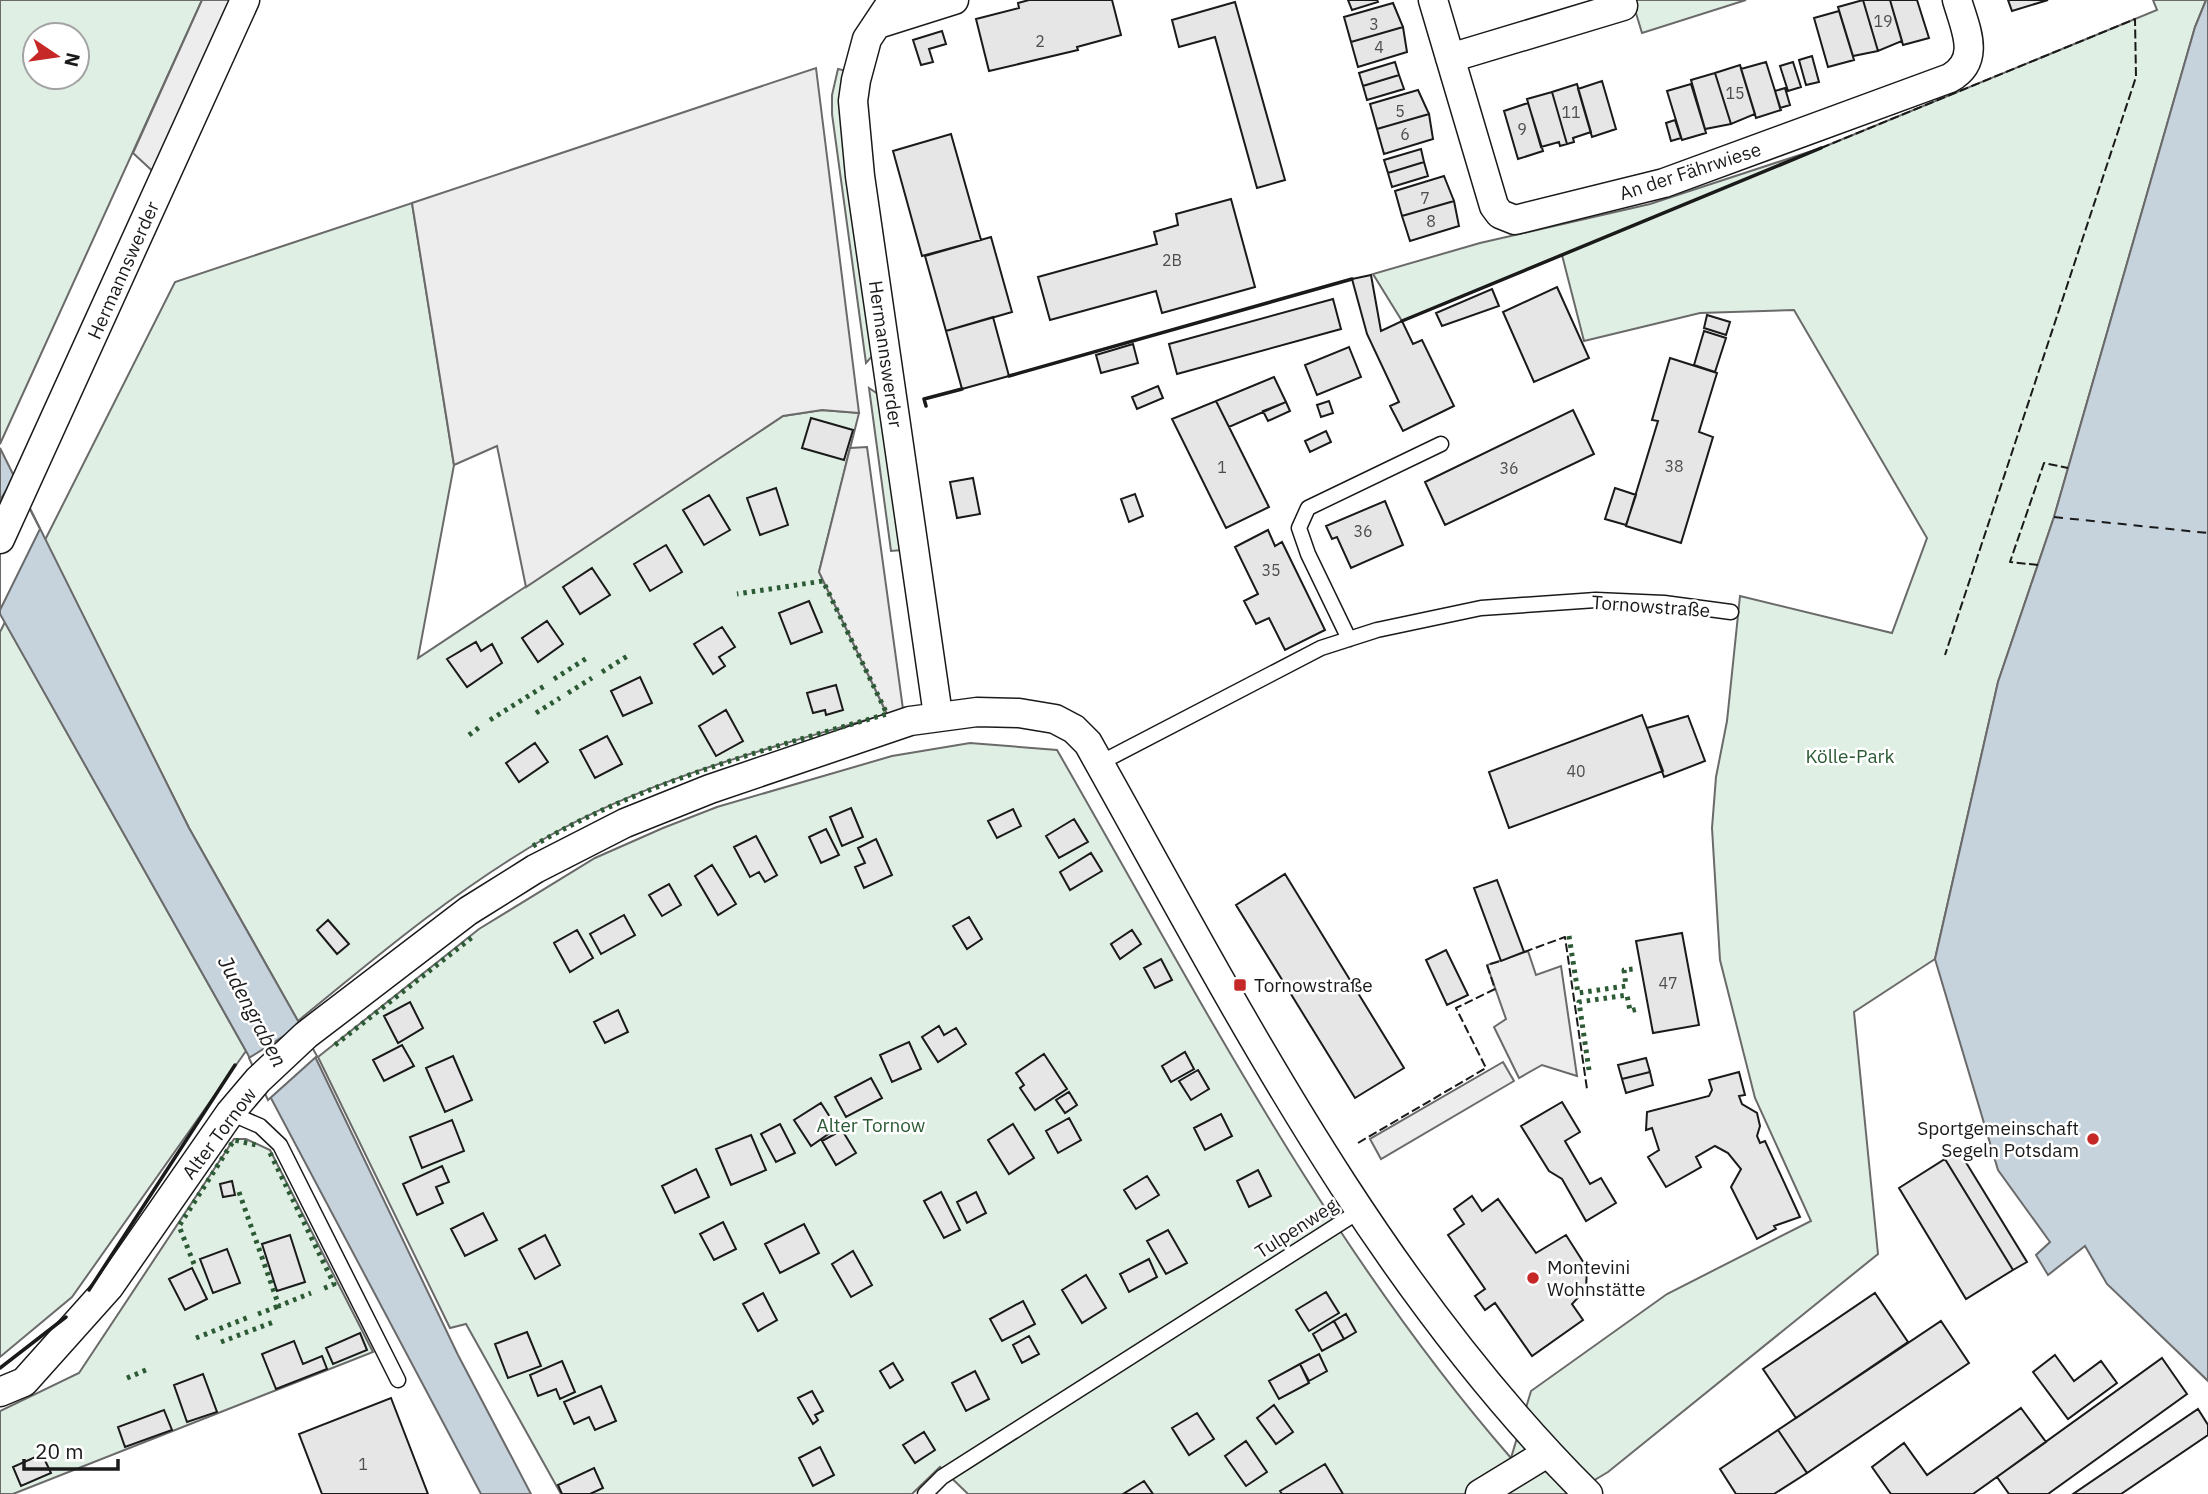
<svg xmlns="http://www.w3.org/2000/svg" width="2208" height="1494" viewBox="0 0 2208 1494" font-family="'IBM Plex Sans',sans-serif">
<rect width="100%" height="100%" fill="#fff"/>
<path fill="#e0efe3" stroke="#6a6a6a" stroke-width="2" fill-rule="evenodd" d="M0 0H202L0 444ZM35 35H77V77H35Z
M1632 0H1746L1642 33Z
M2153 0H2206L2195 27 2054 517 1998 682 1935 959 1854 1012 1878 1254 1608 1472 1571 1494H968L940 1467 912 1494H561L466 1324 450 1328 318 1057 479 929 595 858 663 828 717 807 892 756 970 743 1057 750C1197 993 1327 1247 1511 1458L1531 1391 1667 1294 1811 1221 1755 1098 1720 960 1712 828 1716 777 1727 721 1740 596 1892 633 1927 538 1794 310 1700 313 1584 341 1562 255 1402 321 1373 274 1480 243 1650 204 1821 148 2157 10Z
M838 69 847 71 875 353 866 363 832 114V95Z
M412 203 454 465 418 658 783 416 822 410 859 413 819 572 887 714C773 747 654 777 549 836 458 888 378 955 298 1021L189 828 45 540 175 282Z
M869 388 881 396 902 550 891 551Z
M5 622 246 1051 72 1297 0 1357V632Z
M234 1139H246L270 1150 373 1352 13 1494H0V1411L79 1373Z"/>
<path fill="#ededed" stroke="#6a6a6a" stroke-width="2" d="M202 0H240L160 178 133 153Z
M816 68 859 413 822 410 783 416 526 587 497 446 454 465 412 203Z
M867 447 903 709 887 714 819 572 850 448Z
M1528 951 1536 975 1561 966 1577 1076 1542 1065 1519 1078 1494 1027 1506 1019 1487 965Z
M1503 1062 1514 1081 1381 1159 1370 1139Z"/>
<path fill="#c6d2dc" stroke="#6a6a6a" stroke-width="2" d="M2206 0H2208V1381L2107 1284 2085 1246 2048 1275 2036 1255 2050 1242 1998 1170 1935 959 1998 682 2054 517 2195 27Z
M0 448 189 828 298 1021 458 1355 531 1494H481L246 1051 0 614Z"/>
<path fill="#fff" stroke="#6a6a6a" stroke-width="2" d="M14 478 40 529 0 610V500Z
M300 1026 317 1056 268 1100 249 1058Z"/>
<g fill="none" stroke-linecap="round" stroke-linejoin="round">
<path stroke="#1a1a1a" stroke-width="2" stroke-dasharray="9 7" stroke-linecap="butt" d="M2054 517 2208 533"/>
</g>
<path fill="#e6e6e6" stroke="#1a1a1a" stroke-width="2" d="M1029 0H1112L1121 35 1077 47 1078 50 989 71 976 19 1019 8 1018 3Z
M1348 0H1377L1378 2 1352 10Z
M1863 0 1878 51 1853 56 1838 7Z
M1863 0H1890L1902 41 1878 51Z
M1890 0H1917L1929 38 1903 45Z
M2008 0H2048L2012 11Z
M1235 2 1285 180 1257 188 1215 37 1179 47 1172 20Z
M1393 3 1403 27 1351 42 1344 17Z
M1839 11 1854 60 1828 67 1814 18Z
M1403 27 1407 52 1358 67 1351 42Z
M942 31 946 44 929 49 933 62 921 65 913 40Z
M1812 56 1819 82 1806 85 1799 60Z
M1395 62 1399 75 1363 86 1359 73Z
M1766 62 1781 110 1756 118 1741 69Z
M1793 62 1801 87 1788 91 1780 66Z
M1740 65 1755 114 1731 124 1715 73Z
M1715 73 1731 124 1705 129 1691 80Z
M1399 75 1404 89 1367 100 1363 86Z
M1602 81 1616 129 1592 137 1578 89Z
M1577 84 1591 132 1573 138 1574 142 1567 144 1552 92Z
M1691 84 1706 133 1682 140 1667 91Z
M1785 88 1790 105 1780 108 1775 91Z
M1418 90 1429 114 1377 129 1370 104Z
M1552 92 1567 144 1560 146 1559 142 1541 147 1527 99Z
M1528 103 1543 151 1518 159 1504 111Z
M1429 114 1433 139 1384 154 1377 129Z
M1675 120 1681 138 1671 141 1666 123Z
M951 134 981 240 922 256 893 151Z
M1421 149 1424 162 1388 173 1384 160Z
M1424 162 1428 176 1392 187 1388 173Z
M1444 176 1454 201 1402 216 1395 191Z
M1231 199 1255 287 1162 313 1156 291 1050 320 1038 277 1157 244 1154 232 1178 225 1176 214Z
M1454 201 1459 226 1410 241 1402 216Z
M991 237 1012 312 946 331 925 256Z
M1371 275 1381 331 1402 321 1413 344 1422 340 1454 406 1403 431 1390 406 1399 402 1367 334 1352 279Z
M1557 287 1589 358 1534 382 1503 312Z
M1492 289 1499 306 1442 326 1436 313Z
M1333 299 1341 329 1177 374 1169 344Z
M1707 315 1730 322 1726 335 1704 328Z
M993 317 1009 376 962 389 946 331Z
M1704 331 1726 338 1715 372 1694 365Z
M1133 344 1138 363 1101 373 1096 355Z
M1349 347 1361 377 1317 395 1305 365Z
M1670 358 1717 373 1699 432 1713 437 1681 543 1626 526 1658 421 1652 420Z
M1274 377 1286 402 1229 427 1216 401Z
M1158 386 1163 398 1137 409 1132 397Z
M1216 401 1269 507 1226 528 1172 419Z
M1329 401 1333 413 1321 417 1317 405Z
M1286 402 1290 411 1268 421 1263 411Z
M1573 410 1594 454 1445 525 1425 482Z
M811 418 853 430 844 460 802 448Z
M1326 431 1331 442 1310 452 1305 441Z
M973 478 980 514 957 518 950 482Z
M776 488 788 525 760 535 747 498Z
M1615 488 1636 495 1626 525 1605 519Z
M1135 494 1143 516 1129 522 1121 499Z
M709 495 730 530 704 545 683 510Z
M1385 501 1403 545 1351 568 1337 537 1332 539 1326 526Z
M1268 530 1275 546 1282 542 1325 630 1285 650 1269 618 1256 624 1244 601 1258 594 1235 547Z
M666 545 682 572 650 591 634 564Z
M592 568 610 595 580 614 563 587Z
M809 601 822 632 791 644 779 613Z
M547 621 563 644 538 662 522 638Z
M722 627 735 647 719 657 725 666 713 674 694 644Z
M476 642 481 651 492 644 502 663 467 687 447 659Z
M640 677 652 703 623 716 611 691Z
M836 685 843 710 826 715 825 710 813 713 807 693Z
M726 710 743 741 716 756 699 726Z
M1642 715 1663 771 1509 828 1489 772Z
M1688 716 1705 761 1664 777 1647 728Z
M607 736 622 764 595 778 580 750Z
M535 743 548 762 519 782 506 763Z
M851 808 863 837 842 846 830 817Z
M1013 809 1021 826 997 838 988 821Z
M1074 819 1088 842 1059 858 1046 836Z
M826 829 839 855 821 863 809 837Z
M756 836 777 875 765 882 759 872 750 877 734 847Z
M876 839 892 875 864 888 855 867 865 863 858 848Z
M1091 853 1102 871 1070 890 1060 872Z
M712 865 736 904 718 915 695 876Z
M1285 874 1404 1068 1355 1098 1236 905Z
M1497 880 1524 952 1501 961 1474 888Z
M669 884 681 905 662 916 649 895Z
M624 915 635 935 601 954 590 934Z
M969 917 982 939 967 949 953 926Z
M328 920 349 944 337 954 317 930Z
M577 930 593 958 570 972 554 943Z
M1132 930 1141 944 1120 959 1111 944Z
M1682 933 1699 1025 1653 1033 1636 941Z
M1446 950 1468 995 1447 1005 1426 960Z
M1161 959 1172 980 1155 988 1144 968Z
M410 1002 423 1028 398 1043 384 1016Z
M618 1010 628 1032 605 1043 594 1022Z
M939 1026 944 1035 956 1028 966 1044 938 1062 922 1037Z
M909 1042 921 1069 892 1082 880 1055Z
M402 1045 414 1066 384 1081 373 1060Z
M1185 1052 1194 1069 1171 1082 1162 1066Z
M1044 1054 1067 1089 1035 1110 1020 1088 1024 1085 1016 1073Z
M453 1056 472 1100 445 1112 426 1068Z
M1646 1058 1650 1072 1622 1079 1618 1065Z
M1198 1070 1209 1089 1191 1100 1179 1081Z
M1650 1072 1653 1085 1626 1093 1622 1079Z
M1739 1072 1745 1095 1739 1096 1742 1104 1757 1113 1760 1126 1757 1136 1760 1143 1765 1141 1800 1217 1774 1226 1776 1229 1757 1239 1731 1187 1741 1169 1728 1153 1715 1146 1696 1157 1701 1167 1666 1187 1648 1157 1659 1150 1652 1128 1646 1130 1647 1112 1709 1096 1712 1090 1709 1080Z
M871 1078 882 1098 846 1117 835 1097Z
M1069 1092 1077 1105 1065 1113 1056 1100Z
M1562 1102 1580 1132 1565 1141 1590 1184 1601 1178 1616 1203 1586 1221 1562 1179 1549 1171 1521 1126Z
M821 1103 837 1128 811 1146 794 1120Z
M1221 1114 1232 1136 1205 1150 1194 1128Z
M1069 1118 1081 1140 1058 1153 1046 1131Z
M452 1120 464 1151 422 1168 410 1137Z
M780 1124 795 1153 776 1162 761 1134Z
M1013 1124 1034 1158 1009 1174 988 1140Z
M842 1130 856 1153 836 1165 822 1141Z
M751 1135 766 1170 731 1185 716 1149Z
M1959 1151 2027 1262 2013 1270 1945 1159Z
M1945 1159 2013 1270 1966 1299 1899 1188Z
M442 1166 449 1182 436 1187 443 1203 417 1215 403 1184Z
M696 1169 709 1197 675 1213 662 1186Z
M1258 1170 1271 1196 1249 1207 1237 1181Z
M1147 1176 1159 1195 1136 1209 1124 1190Z
M232 1181 235 1195 223 1197 220 1184Z
M941 1192 960 1230 944 1238 924 1201Z
M976 1192 986 1213 967 1223 957 1202Z
M1472 1196 1482 1211 1498 1199 1536 1253 1566 1235 1587 1268 1586 1289 1572 1304 1583 1320 1532 1356 1495 1303 1485 1310 1475 1296 1485 1289 1448 1235 1464 1224 1454 1209Z
M483 1213 497 1240 465 1256 451 1229Z
M723 1222 736 1249 714 1260 700 1234Z
M804 1224 819 1253 780 1273 765 1244Z
M1168 1230 1187 1263 1166 1274 1147 1241Z
M290 1235 305 1282 277 1291 262 1244Z
M545 1235 560 1265 535 1279 519 1249Z
M227 1249 240 1283 213 1293 200 1259Z
M853 1251 872 1285 851 1297 832 1264Z
M1149 1259 1157 1277 1129 1292 1120 1274Z
M192 1268 207 1299 185 1310 169 1279Z
M1086 1275 1106 1308 1082 1323 1062 1290Z
M1326 1292 1339 1313 1309 1331 1296 1310Z
M763 1293 777 1320 758 1331 743 1304Z
M1875 1293 1908 1342 1796 1418 1763 1369Z
M1023 1301 1035 1324 1002 1341 990 1319Z
M1346 1314 1356 1332 1344 1339 1334 1321Z
M1334 1321 1344 1339 1322 1351 1313 1334Z
M1941 1321 1969 1363 1807 1473 1778 1430Z
M527 1332 541 1366 508 1378 495 1344Z
M360 1333 367 1350 333 1364 326 1348Z
M1029 1336 1039 1354 1022 1363 1013 1345Z
M294 1341 303 1364 322 1356 327 1369 276 1389 262 1354Z
M1319 1354 1327 1371 1309 1381 1300 1364Z
M2055 1355 2074 1381 2101 1361 2117 1383 2068 1419 2033 1372Z
M2162 1358 2187 1394 2048 1494H2009L1997 1477Z
M562 1361 575 1392 560 1399 556 1389 538 1396 530 1375Z
M893 1363 903 1380 890 1388 880 1371Z
M1300 1364 1309 1383 1279 1399 1269 1381Z
M975 1371 989 1399 966 1411 952 1383Z
M203 1374 217 1412 187 1422 174 1385Z
M601 1386 616 1421 595 1430 589 1417 574 1424 564 1402Z
M812 1391 823 1411 815 1415 818 1420 813 1424 798 1398Z
M391 1398 428 1494H322L299 1434Z
M1274 1405 1293 1432 1276 1444 1257 1418Z
M2021 1408 2046 1442 1973 1494H1891L1872 1467 1904 1443 1927 1475Z
M2198 1409 2208 1425V1435L2121 1494H2073Z
M164 1410 172 1430 125 1447 118 1427Z
M1197 1413 1214 1439 1189 1455 1172 1428Z
M1778 1430 1807 1473 1774 1494H1736L1720 1469Z
M924 1432 935 1450 915 1463 903 1445Z
M1246 1441 1267 1472 1246 1486 1225 1456Z
M820 1447 834 1475 813 1486 799 1458Z
M42 1454 51 1473 21 1486 13 1467Z
M1325 1464 1343 1494H1282L1280 1491Z
M594 1468 603 1488 590 1494H562L558 1485Z
M1144 1481 1153 1494H1123Z"/>
<g fill="none" stroke-linecap="round" stroke-linejoin="round">
<g stroke="#1a1a1a" stroke-width="17">
<path id="service" d="M1349 639 1308 554 1299 528 1308 508 1441 444
M1100 763 1321 648 1377 630 1481 608 1596 600 1664 603 1731 612
M230 1113 260 1126 280 1145 398 1380
M925 1494 942 1477 1361 1210"/>
</g>
<g stroke="#1a1a1a" stroke-width="31">
<path id="minor" d="M893 0 867 39 856 80 853 101 860 176 938 715
M1433 0 1494 206 1500 214 1515 220 1664 183 1950 78C1982 60 1965 28 1957 0
M878 24 954 0
M1450 58 1623 6 1621 0
M0 539 245 0
M0 1392 24 1382 109 1287 230 1113 258 1080 306 1035 468 911 535 869 625 823 710 789 910 721 977 712 1019 713 1055 719 1074 729 1088 743C1235 1005 1373 1280 1588 1494
M1480 1494 1547 1453"/>
</g>
<use href="#service" stroke="#fff" stroke-width="14"/>
<use href="#minor" stroke="#fff" stroke-width="28"/>
<path stroke="#2b5a34" stroke-width="5" stroke-dasharray="3.5 5" stroke-linecap="butt" d="M602 672 629 655
M554 679 587 658
M568 693 592 678
M536 713 560 698
M490 720 546 685
M469 735 481 726
M533 846C643 782 766 749 887 714L823 581 737 594
M1569 936 1578 993 1626 986 1624 970 1633 969
M335 1045 475 935
M1589 1070 1579 1002 1627 995 1630 1011 1638 1009
M270 1153 334 1284 320 1290
M239 1192 279 1306 311 1293
M194 1264 179 1226 234 1140 256 1145
M258 1314 279 1306
M196 1338 249 1317
M221 1342 276 1321
M127 1378 146 1370"/>
<path stroke="#1a1a1a" stroke-width="2" stroke-dasharray="9 3.5" stroke-linecap="butt" d="M1821 148 2135 19 2136 77 1945 655
M2038 565 2010 562 2044 463 2068 468
M1524 952 1565 937 1587 1089
M1358 1143 1486 1068 1456 1008 1495 989 1487 965 1501 961"/>
<path stroke="#1a1a1a" stroke-width="3.5" d="M1402 321 1821 148
M1009 376 1352 279
M926 406 924 399 962 389
M89 1290 235 1065
M0 1368 66 1317"/>
</g>
<g fill="#c62828" stroke="#fff" stroke-width="2.5">
<rect x="1233" y="978" width="14" height="14" rx="3.5"/>
<circle cx="2093" cy="1139" r="7"/>
<circle cx="1533" cy="1278" r="7"/>
</g>
<g text-anchor="middle" dominant-baseline="central" stroke-width="5" stroke-linejoin="round" paint-order="stroke">
<g font-size="16" fill="#4d4d4d">
<text x="1883" y="21">19</text>
<text x="1374" y="24">3</text>
<text x="1040" y="41">2</text>
<text x="1379" y="47">4</text>
<text x="1735" y="93">15</text>
<text x="1400" y="111">5</text>
<text x="1571" y="112">11</text>
<text x="1522" y="129">9</text>
<text x="1405" y="134">6</text>
<text x="1425" y="198">7</text>
<text x="1431" y="221">8</text>
<text x="1172" y="260">2B</text>
<text x="1674" y="466">38</text>
<text x="1222" y="467">1</text>
<text x="1509" y="468">36</text>
<text x="1363" y="531">36</text>
<text x="1271" y="570">35</text>
<text x="1576" y="771">40</text>
<text x="1668" y="983">47</text>
<text x="363" y="1464">1</text>
</g>
<g font-size="19" fill="#1a1a1a" stroke="#fff">
<text transform="translate(1690 171) rotate(-18)">An der Fährwiese</text>
<text transform="translate(123 270) rotate(-66)">Hermannswerder</text>
<text transform="translate(886 354) rotate(82)">Hermannswerder</text>
<text transform="translate(1651 606) rotate(4)">Tornowstraße</text>
<text transform="translate(219 1133) rotate(-53)">Alter Tornow</text>
<text transform="translate(1296 1228) rotate(-33)">Tulpenweg</text>
</g>
<g font-size="19" fill="#2b5a34" stroke="#fff">
<text x="1850" y="756">Kölle-Park</text>
<text x="871" y="1125">Alter Tornow</text>
</g>
<g font-size="19" fill="#1a1a1a" stroke="#fff" text-anchor="start">
<text x="1254" y="985">Tornowstraße</text>
<text x="2079" y="1128" text-anchor="end">Sportgemeinschaft<tspan x="2079" dy="22">Segeln Potsdam</tspan></text>
<text x="1547" y="1267">Montevini<tspan x="1547" dy="22">Wohnstätte</tspan></text>
</g>
<g font-size="21" font-style="italic" fill="#1a1a1a" stroke="#fff">
<text transform="translate(253 1011) rotate(62)">Judengraben</text>
</g>
</g>
<g transform="translate(56 56) rotate(103)"><circle r="33" fill="#ffffff" stroke="#a3a3a3" stroke-width="2"/>
<path d="M0-5L12 26L0 18L-12 26Z" fill="#c62828"/>
<text y="-10" font-size="19" font-weight="bold" text-anchor="middle" fill="#1a1a1a">N</text>
</g>
<path d="M24 1459v10h94v-10" fill="none" stroke="#1a1a1a" stroke-width="3.5"/>
<text x="35" y="1459" font-size="21" fill="#1a1a1a" stroke="#ffffff" stroke-width="5" paint-order="stroke">20 m</text>
</svg>
